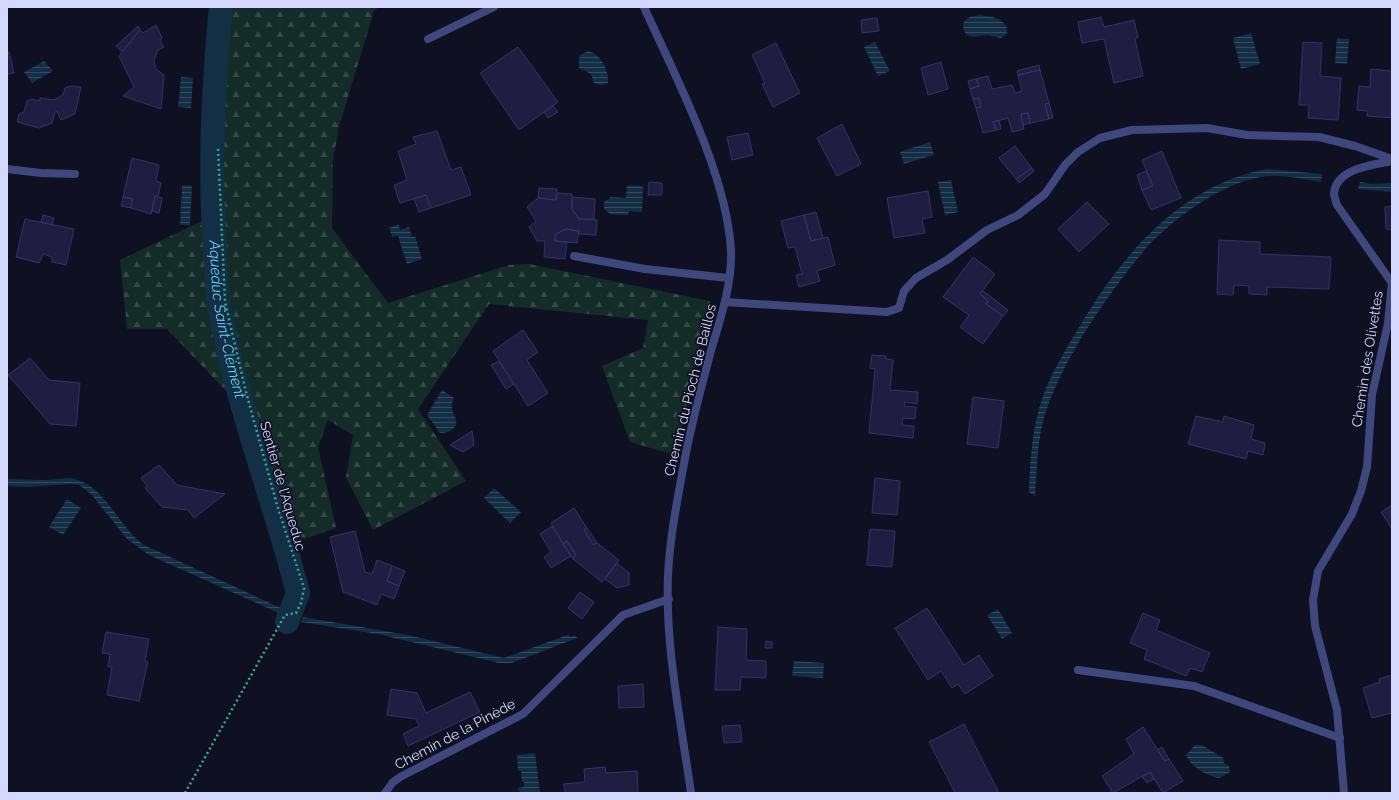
<svg xmlns="http://www.w3.org/2000/svg" width="1399" height="800" viewBox="0 0 1399 800" font-family="Raleway,sans-serif">
<defs>
<pattern id="forest-firs" width="22" height="20" patternUnits="userSpaceOnUse"><rect width="22" height="20" fill="#142c27"/><path d="M5 1l3.5 6h-7zM16 11l3.5 6h-7z" fill="#354a47"/></pattern>
<pattern id="water-rules" width="6" height="5" patternUnits="userSpaceOnUse"><rect width="6" height="5" fill="#122f45"/><path d="M0 2.5h6" fill="none" stroke="#344c61"/></pattern>
</defs>
<rect width="100%" height="100%" fill="#101023"/>
<path fill="url(#forest-firs)" d="M211 7H379L374 11 339 127 333 159 332 228 388 303 509 265 529 264 710 301 675 455 630 442 602 366 643 348 648 320 489 304 418 409 466 481 373 530 346 477 353 435 328 420 318 447 336 528 276 549 226 391 167 329H127L120 260 204 220 208 160Z"/>
<path fill="url(#water-rules)" d="M979 15C990 16 1001 17 1007 27V34L1001 38 987 35 974 37 966 35 963 28 964 21 970 17Z
M1251 33 1260 64 1241 69 1233 38Z
M1337 38 1349 39 1347 64 1335 63Z
M875 42 890 71 878 76 864 47Z
M588 51C601 54 609 70 608 83L601 85 594 83 591 74 579 68V59L580 55Z
M44 61 53 71 32 83 24 72Z
M181 77 193 78 191 108 178 107Z
M930 142 934 155 904 164 900 152Z
M1266 169 1322 174 1321 182C1302 179 1279 173 1260 177 1219 185 1174 218 1146 248 1107 296 1069 349 1047 408 1037 436 1037 468 1035 496L1029 492C1030 461 1032 429 1042 399 1050 375 1065 351 1078 329 1121 256 1179 186 1266 169Z
M951 180 958 212 945 215 938 182Z
M1360 182 1371 184 1392 183V192L1358 189Z
M182 185 192 186 190 225H180Z
M627 185 643 186 642 212 629 211 628 215 610 214 604 209V201L610 199V197L626 198Z
M399 224 400 230 409 227 412 237 415 236 422 259 407 264 398 236 392 237 389 228Z
M442 390 454 398C453 401 451 404 452 407 452 415 461 422 453 429 449 432 445 433 440 433L427 415Z
M70 478C106 484 117 526 144 545L283 609 281 614 149 555 127 539 91 494 79 485 71 484 27 487 7 486V479L46 480Z
M494 488 521 512 510 523 484 498Z
M67 499 81 508 63 535 49 527Z
M998 609 1012 633 1002 639 987 615Z
M303 617 408 635 504 658 568 635 571 637 575 635 577 638 512 663H499L378 634 301 622Z
M794 661 824 663 823 678 792 676Z
M1195 745H1202L1223 758 1224 763 1229 766 1230 772 1219 778C1207 776 1191 767 1186 755Z
M535 753 540 793H519L518 788 524 787V782H522L521 771H518L517 755Z"/>
<g fill="none" stroke-linecap="round" stroke-linejoin="round">
<path stroke="#122f45" stroke-width="24" id="s1" d="M221 7C213 87 209 167 215 248 216 267 216 286 219 305 236 403 273 496 298 593L287 622"/>
</g>
<path fill="#1f1e42" stroke="#33326c" d="M1101 17 1104 27 1134 20 1138 37 1135 39 1143 76 1114 83 1104 39 1082 43 1078 22Z
M877 18 879 31 862 33 861 20Z
M156 25 162 38 160 41 164 47 158 50 154 60 156 69 164 75 161 109 123 96 134 87 119 56 140 30 143 33Z
M138 26 140 30 122 52 116 46Z
M1303 42 1322 43 1320 76 1341 78 1338 120 1308 118 1309 105H1299Z
M776 43 800 93 773 107 762 84 765 83 752 55Z
M518 47 558 102 519 130 480 73Z
M7 52H9L14 73 7 74Z
M941 62 948 89 928 95 921 68Z
M1039 65 1040 70 1018 75 1017 71Z
M1371 69 1392 71V118L1367 116 1368 111 1357 110 1359 86 1370 87Z
M1040 70 1049 103 1045 104 1049 119 1030 123 1028 113 1021 114 1024 129 1012 132 1008 118 993 122 996 130 983 133 976 108 981 107 979 98 973 99 970 89 979 86 976 79 988 76 992 89 1012 85 1015 93 1022 91 1018 75Z
M976 79 979 86 970 89 968 81Z
M71 86 81 87 75 114 61 120 57 111 55 112 52 123 39 128 17 122 19 114 24 112 27 101 32 99 40 101V98L54 100 63 95 65 88Z
M979 98 981 107 976 108 973 99Z
M1049 103 1053 118 1049 119 1045 104Z
M553 106 558 112 548 118 544 112Z
M1028 113 1030 123 1023 125 1021 114Z
M999 120 1001 129 996 130 993 122Z
M842 124 861 164 837 176 817 138Z
M437 131 451 170 461 167 471 195 431 208 426 195 400 203 394 185 407 180 398 151 416 144 413 137Z
M748 133 753 155 732 160 727 137Z
M1015 146 1032 168 1016 179 999 158Z
M1162 151 1181 198 1151 210 1142 190 1153 186 1142 160Z
M132 158 159 165 156 181 161 183 158 197 155 196 151 214 131 208 132 199 123 197Z
M1032 168 1034 171 1019 183 1016 179Z
M1146 171 1153 186 1142 190 1137 175Z
M649 182 662 183V195H648Z
M539 188 557 189 556 200 538 198Z
M928 191 932 217 922 219 925 233 894 238 887 198Z
M557 193 572 194V209L579 219 597 220 596 235 578 234 579 231 566 229 556 234 555 241 567 242 565 259 544 257 545 241H537L529 227 536 221 527 207 538 198 556 200Z
M426 195 431 208 419 212 414 199Z
M155 196 162 198 159 213 152 211Z
M123 197 132 199 131 208 121 206Z
M572 197 595 199 594 219H579L572 209Z
M1087 202 1109 224 1079 252 1058 229Z
M1392 206V230L1386 229 1385 207Z
M816 212 823 238 811 241 804 215Z
M43 215 54 218 52 225 41 222Z
M804 215 811 241 828 237 835 265 817 271 820 281 799 287 796 275 802 274 795 247 788 248 781 221Z
M25 219 74 229 66 265 52 262V257L43 254 39 263 16 257Z
M566 229 579 231 577 243 555 241 556 234Z
M1219 240 1260 242V254L1331 257 1329 289 1267 287V295L1249 294V286L1234 285 1233 295 1217 294Z
M973 257 995 274 980 294 988 301 986 304 1003 316 983 344 960 327 969 315 943 297Z
M983 291 1008 310 1003 316 986 304 988 301 980 294Z
M523 330 538 352 527 360 548 393 528 406 493 351Z
M872 355 886 356V359L893 360 890 390 918 392 917 404 905 402 904 406 916 407 915 419 903 418 902 425 914 426 913 438 869 433 875 369 870 368Z
M30 358 49 380 80 383 76 426 50 424 8 375Z
M499 361 514 384 506 389 491 365Z
M973 397 1004 401 998 448 967 444Z
M1196 416 1223 422 1224 416 1254 425 1251 439 1265 443 1263 455 1248 451 1246 459 1188 444Z
M472 431 474 445 463 452 450 445Z
M159 465 177 485 225 494 194 518 188 510 162 507 145 488 147 486 141 478Z
M875 478 900 481 897 515 872 513Z
M1392 505V529L1381 512Z
M574 508 587 528 584 530 593 545 597 543 619 560 602 582 573 559 576 555 567 541 563 544 551 523Z
M552 526 571 556 551 568 544 557 551 552 540 534Z
M587 528 597 543 593 545 584 530Z
M870 529 895 531 892 567 867 565Z
M355 531 365 572 372 574 377 560 392 566 387 581 399 586 394 599 381 594 377 605 343 592 330 537Z
M567 541 576 555 573 559 563 544Z
M617 563 629 573V585L617 588 605 579Z
M392 566 405 571 399 586 387 581Z
M580 592 594 602 582 619 568 608Z
M927 608 964 665 979 655 993 676 965 694 958 684 952 688 941 671 928 680 895 628Z
M1143 613 1160 620 1156 630 1210 653 1202 672 1190 668 1186 676 1144 659 1147 650 1130 643Z
M718 627 747 629 746 660 766 661V678L741 677 740 690H715Z
M106 632 149 639 145 661 148 662 139 701 107 695 112 667H108L110 654 102 653Z
M766 641 772 642V648H765Z
M1392 675V713L1372 718 1363 688 1380 682 1379 679Z
M643 684 644 707 619 708 618 686Z
M391 689 417 693 426 713 470 692 480 712 408 746 403 734 419 726 416 719 387 715Z
M964 724 998 791 995 793H955L929 742Z
M740 725 742 742 724 743 722 726Z
M1143 727 1165 761 1169 759 1183 781 1163 793 1150 772 1113 793 1102 776 1134 754 1126 739Z
M1162 747 1169 759 1165 761 1157 750Z
M605 767 606 773 637 771 638 793H565L564 784 585 782 584 769Z
M1150 772 1154 779 1147 783 1142 777Z"/>
<g fill="none" stroke-linecap="round" stroke-linejoin="round">
<path stroke="#39ac91" stroke-width="2.5" stroke-dasharray="2 3" stroke-linecap="butt" d="M185 793 285 615 296 613 301 603 304 588 277 505 246 392 225 302 218 148"/>
<path stroke="#3f487e" stroke-width="8" d="M428 39 494 7
M574 256 645 269 728 278
M725 302 887 312 899 308 904 291 916 278 947 260 987 230 1018 215 1045 194 1065 165 1078 152 1100 138 1132 130 1207 128 1247 135 1319 137 1355 146 1392 159
M1078 670 1194 686 1340 738
M385 793 393 782 402 776 523 714 623 615 669 599"/>
<path stroke="#3f487e" stroke-width="8" d="M644 7C676 78 727 174 731 251 732 284 721 317 712 347 702 384 692 421 685 458 678 497 670 535 668 575 665 648 681 721 691 793
M7 169 41 173 75 174
M1344 793 1337 710 1315 626 1313 600 1318 571 1352 514 1361 491 1367 467 1372 395 1388 323 1392 283 1337 205C1336 202 1334 196 1334 193 1337 168 1373 165 1392 161"/>
</g>
<g text-anchor="middle" dominant-baseline="central" stroke-width="3.5" stroke-linejoin="round" paint-order="stroke">
<g font-size="14" fill="#d5d8fc" stroke="#101023">
<text transform="translate(1367 359) rotate(-81)">Chemin des Olivettes</text>
<text transform="translate(690 390) rotate(-76)">Chemin du Pioch de Baillos</text>
<text transform="translate(283 486) rotate(74)">Sentier de l'Aqueduc</text>
<text transform="translate(455 734) rotate(-28)">Chemin de la Pinède</text>
</g>
<g font-size="15" font-style="italic" fill="#6cccf3" stroke="#101023">
<text stroke="none"><textPath href="#s1" startOffset="314">Aqueduc Saint-Clément</textPath></text>
</g>
</g>
<rect width="1399" height="800" fill="none" stroke="#d5d8fc" stroke-width="16"/>
</svg>
